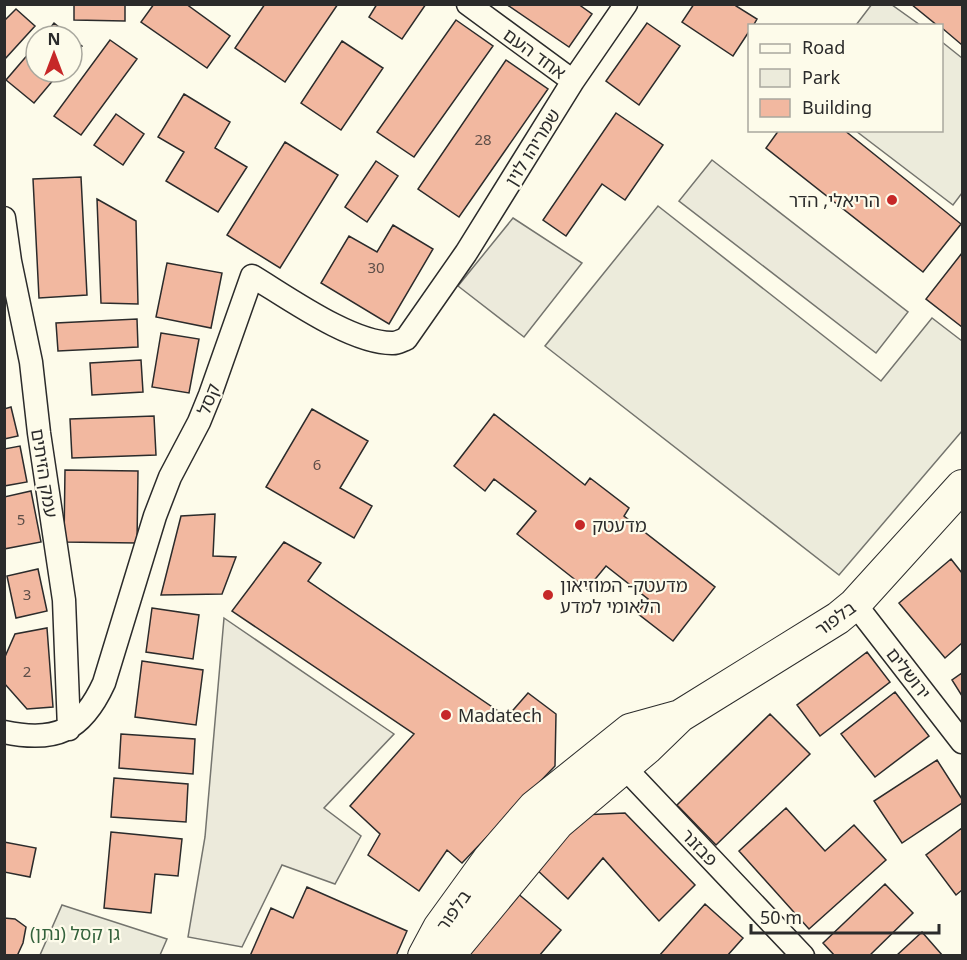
<svg xmlns="http://www.w3.org/2000/svg" width="967" height="960" viewBox="0 0 967 960" font-family="'Noto Sans','Noto Sans Hebrew',sans-serif">
<rect width="100%" height="100%" fill="#fdfbea"/>
<path fill="#ecebdb" stroke="#74746e" stroke-width="1.5" d="M872 4 892 5 920 25H856Z
M942 42 962 58V193L953 205 856 131 942 130Z
M658 206 881 381 932 318 962 341V431L839 575 545 346Z
M62 905 167 939 160 955H40Z"/>
<path fill="#eceadb" stroke="#74746e" stroke-width="1.5" d="M712 160 908 312 876 353 679 201Z
M513 218 582 263 524 337 458 286Z
M224 618 394 734 324 808 361 836 335 884 282 865 242 947 188 937 205 837Z"/>
<path fill="#f2b8a0" stroke="#2b2b2b" stroke-width="1.5" d="M74 4H125V21L74 20Z
M154 4H186L230 36 207 68 141 22Z
M265 4H338L285 82 235 48Z
M377 4H426L402 39 369 17Z
M506 4H578L592 14 569 47Z
M694 4H737L736 6 757 19 753 26H750V30L733 56 682 22Z
M911 4H962V45L942 28V26H938Z
M16 9 35 26 4 60V21Z
M456 20 493 46 414 157 377 132Z
M54 23 70 36H44Z
M647 23 680 46 639 105 606 81Z
M72 38 82 46 72 58Z
M110 40 137 59 81 135 54 116Z
M342 41 383 68 341 130 301 103Z
M36 45V72H60L34 103 6 80Z
M506 60 548 89 459 217 418 189Z
M184 94 230 122 215 148 247 167 218 212 166 181 184 152 158 137Z
M616 113 663 145 625 200 602 184 566 236 543 220Z
M116 114 144 134 123 165 94 145Z
M779 130H844L961 224 923 272 766 148Z
M285 142 338 175 280 268 227 235Z
M376 161 398 176 367 222 345 207Z
M81 177 87 295 39 298 33 179Z
M97 199 136 221 138 304 101 303Z
M393 225 433 249 389 324 321 283 349 236 377 252Z
M962 253V327L926 299Z
M167 263 222 273 211 328 156 317Z
M137 319 138 347 58 351 56 323Z
M161 333 199 339 189 393 152 387Z
M141 360 143 392 92 395 90 363Z
M11 407 18 436 4 439V409Z
M312 409 368 441 340 488 372 506 354 538 266 487Z
M494 414 585 485 590 478 629 508 624 516 715 587 673 641 637 613 648 599 606 566 587 589 517 534 536 511 494 479 485 491 454 466Z
M154 416 156 455 72 458 70 419Z
M20 446 27 482 4 486V449Z
M65 470 138 471 137 543 64 542Z
M31 491 41 542 4 549V497Z
M215 514 213 556 236 557 222 594 161 595 181 516Z
M284 542 321 563 308 581 507 717 528 693 556 714 555 766 462 863 447 850 419 891 368 855 380 834 350 806 414 734 232 611Z
M951 559 962 573V643L945 658 899 603Z
M38 569 47 611 16 618 7 576Z
M152 608 199 615 193 659 146 652Z
M47 628 53 707 27 709 4 683V659L15 634Z
M867 652 890 682 820 736 797 705Z
M142 661 203 670 196 725 135 717Z
M962 673V696L952 680Z
M895 692 929 736 875 777 841 734Z
M770 714 810 754 716 845 677 805Z
M121 734 195 739 193 774 119 768Z
M937 760 962 799V803L902 843 874 801Z
M114 778 188 784 186 822 111 817Z
M786 808 825 851 854 825 886 860 809 929 739 851Z
M625 813 695 885 659 921 603 858 568 899 535 868 581 815Z
M962 828V890L956 895 926 855Z
M111 832 182 839 178 876 155 874 151 913 104 908Z
M4 842 36 848 30 877 4 872Z
M885 884 913 913 869 956H835L823 943Z
M307 887 407 931 396 956H250L271 908 293 918Z
M516 892 561 930 539 956 463 955Z
M705 904 743 938 727 956H659Z
M4 918 15 919 26 927 23 943 17 956H4Z
M922 932 943 956H896Z"/>
<g fill="none" stroke-linecap="round" stroke-linejoin="round">
<g stroke="#2b2b2b" stroke-width="25">
<path id="street" d="M468 4 573 81
M4 218 10 261 31 362 39 433 64 600 69 729
M855 604 962 742
M4 732C56 743 82 731 104 683L155 516 170 477 199 422 210 395 252 276C287 297 352 344 393 343 398 343 402 340 406 339L466 253 573 81 626 4
M620 753 624 767 803 956"/>
</g>
<g stroke="#2b2b2b" stroke-width="34">
<path id="secondary" d="M424 956 439 928 489 859 534 807 630 730 677 717
M448 956 558 823 647 748 680 716 838 618 855 604 962 486"/>
</g>
<use href="#street" stroke="#fdfbea" stroke-width="22"/>
<use href="#secondary" stroke="#fdfbea" stroke-width="32"/>
</g>
<g fill="#c62828" stroke="#fdfbea" stroke-width="2">
<circle cx="892" cy="200" r="6"/>
<circle cx="580" cy="525" r="6"/>
<circle cx="548" cy="595" r="6"/>
<circle cx="446" cy="715" r="6"/>
</g>
<g text-anchor="middle" dominant-baseline="central" stroke-width="4.5" stroke-linejoin="round" paint-order="stroke">
<g font-size="15" fill="#5d4e48">
<text x="483" y="139">28</text>
<text x="376" y="267">30</text>
<text x="317" y="464">6</text>
<text x="21" y="519">5</text>
<text x="27" y="594">3</text>
<text x="27" y="671">2</text>
</g>
<g font-size="18" fill="#2b2b2b" stroke="#fdfbea">
<text transform="translate(535 53) rotate(36)">אחד העם</text>
<text transform="translate(532 147) rotate(-58)">שמריהו לוין</text>
<text transform="translate(208 399) rotate(-69)">קסל</text>
<text transform="translate(45 473) rotate(81)">עמק הזיתים</text>
<text transform="translate(835 618) rotate(-36)">בלפור</text>
<text transform="translate(909 673) rotate(52)">ירושלים</text>
<text transform="translate(700 847) rotate(46)">פבזנר</text>
<text transform="translate(453 910) rotate(-55)">בלפור</text>
</g>
<g font-size="18" fill="#2b2b2b" stroke="#fdfbea" text-anchor="start">
<text x="880" y="200" text-anchor="end">הריאלי, הדר</text>
<text x="592" y="525">מדעטק</text>
<text x="560" y="585">מדעטק- המוזיאון<tspan x="560" dy="21">הלאומי למדע</tspan></text>
<text x="458" y="715">Madatech</text>
</g>
<g font-size="18" fill="#34623c" stroke="#fdfbea">
<text x="75" y="933">גן קסל (נתן)</text>
</g>
</g>
<rect width="967" height="960" fill="none" stroke="#2b2b2b" stroke-width="12"/>
<rect x="748" y="24" width="195" height="108" fill="#fdfbea" stroke="#a9a89e" stroke-width="1.5"/>
<rect x="760" y="44" width="30" height="9" fill="#fdfbea" stroke="#a9a89e" stroke-width="1.5"/>
<text x="802" y="54" font-size="18" fill="#2b2b2b">Road</text>
<rect x="760" y="69" width="30" height="18" fill="#ecebdb" stroke="#a9a89e" stroke-width="1.5"/>
<text x="802" y="84" font-size="18" fill="#2b2b2b">Park</text>
<rect x="760" y="99" width="30" height="18" fill="#f2b8a0" stroke="#a9a89e" stroke-width="1.5"/>
<text x="802" y="114" font-size="18" fill="#2b2b2b">Building</text>
<g transform="translate(54 54)"><circle r="28" fill="#fdfbea" stroke="#a9a89e" stroke-width="1.5"/>
<path d="M0-4.5L10 22L0 15L-10 22Z" fill="#c62828"/>
<text y="-9" font-size="16" font-weight="bold" text-anchor="middle" fill="#2b2b2b">N</text>
</g>
<path d="M751 924v9h188v-9" fill="none" stroke="#2b2b2b" stroke-width="3"/>
<text x="760" y="924" font-size="18" fill="#2b2b2b" stroke="#fdfbea" stroke-width="4.5" paint-order="stroke">50 m</text>
</svg>
